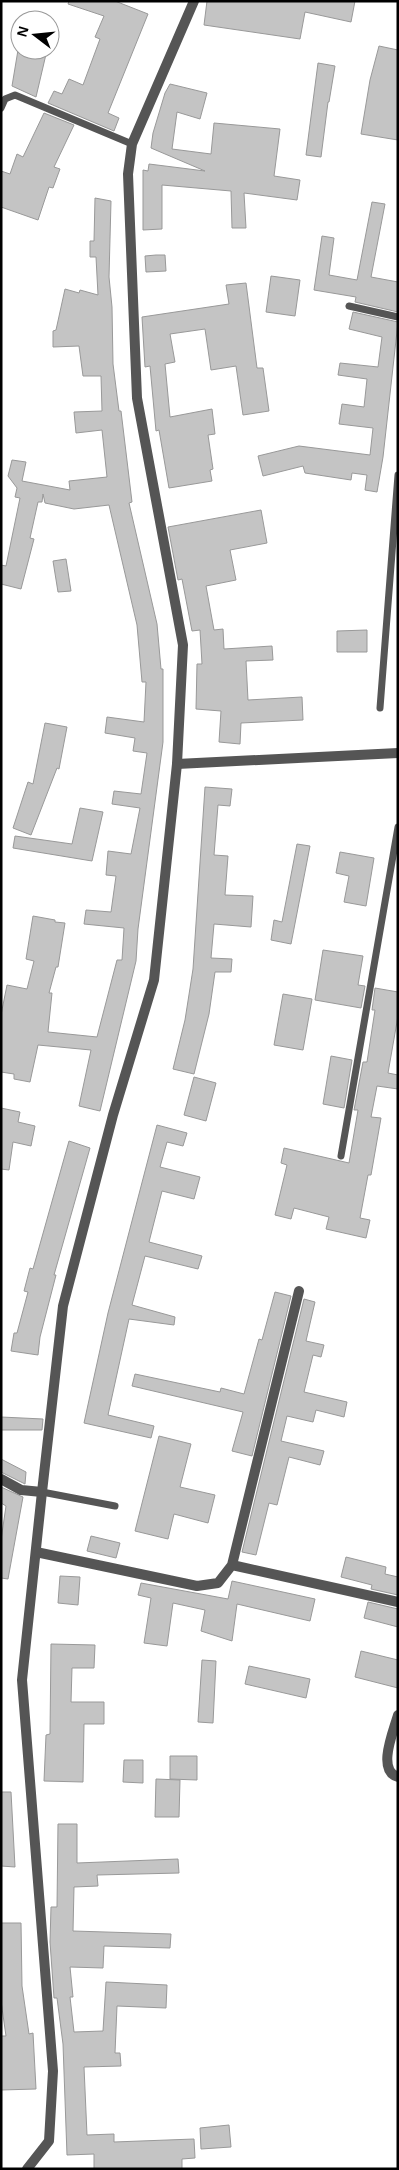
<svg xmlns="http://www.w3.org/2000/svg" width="399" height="2170" viewBox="0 0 399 2170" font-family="Helvetica,sans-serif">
<rect width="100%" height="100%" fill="#fff"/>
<path fill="#c4c4c4" stroke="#999" d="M69 1H115L148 14 108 113 119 118 114 131 48 103 54 91 62 94 69 79 83 85 100 39 95 37 104 16 68 4Z
M207 1H355L351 22 305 12 300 39 204 25Z
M379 46 398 50V140L361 134 370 80Z
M18 50H47L36 97 12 86Z
M318 63 335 66 329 102H328L321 157 306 155Z
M170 84 207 93 200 119 177 112 172 149 211 154 214 123 280 129 274 176 300 180 297 200 244 193 246 228H232L231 191 162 185V229L143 230V170L148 171 149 164 205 171 151 148 153 133 165 93Z
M44 113 74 125 54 167 60 169 53 188 49 187 38 220 1 207V171L10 174 17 154 23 157Z
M95 198 111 201 109 277 112 307 113 364 119 411H121L132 502 129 503 157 624 161 669H163V742L138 929 136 961 100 1111 79 1106 91 1050 38 1045 30 1082 14 1079V1074L1 1072V1015L7 985 27 989 34 961 26 959 33 916 55 920V922L65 923 58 967H56L49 993H52L48 1032 97 1037 117 960H122L124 928 84 924 86 910 111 912 116 876 106 875 108 851 131 854 140 808 112 804 114 791 141 794 147 753 133 751 135 738 105 733 107 717 144 722 146 682H142L137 625 109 505 74 509 45 503 43 494 42 502H38L30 538 34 539 21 589 1 584V565L6 566 20 498 15 497 17 488 8 476 12 460 26 462 22 481 70 490 69 481 107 477 102 430 76 433 74 412 102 411 101 376H83L79 346 53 347V331L56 330 65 289 79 293 80 290 98 295 96 257H90V241H94Z
M372 202 385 204 371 277 398 282V312L355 302 356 297 314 290 322 236 334 238 329 275 357 280Z
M156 255H165L166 271 146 272 145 256Z
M271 276 300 280 295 316 266 312Z
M246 283 257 368H263L269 411 243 415 236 366 211 370 205 329 170 334 175 362 165 364 170 417 212 409 215 434 208 435 213 469 210 470 212 481 169 488 159 430 156 431 150 366 145 367 142 317 229 304 226 285Z
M353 312 398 322 383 457 377 492 365 490 367 475 352 473 351 480 305 473 303 466 263 476 258 456 299 446 370 455 373 428 339 424 342 404 364 407 367 379 338 375 340 363 378 367 382 337 349 329Z
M261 510 267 543 230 550 236 580 206 586 214 630 223 629 224 649 272 646 273 660 246 661 248 700 302 697 303 720 241 723 240 744 219 742 221 711 196 709 197 664H202L200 630 192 631 182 579 178 580 168 527Z
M66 559 71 591 58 592 53 561Z
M367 630V652H337V631Z
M45 723 67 727 59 769 57 768 31 835 13 828 28 782 33 784Z
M205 787 232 789 230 806 218 805 214 855 228 856 225 895 253 896 251 927 214 924 211 958 232 959 231 972H215L209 1014 194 1074 173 1069 185 1020 193 969Z
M80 808 103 812 92 861 13 848 15 836 72 844Z
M297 844 310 846 291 944 271 940 274 920 282 922Z
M340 852 374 858 366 906 344 902 349 876 336 873Z
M323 950 363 956 358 985 365 986 361 1008 315 1000Z
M375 988 398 992V1016L388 1073 398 1075V1089L377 1086 371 1117 381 1118 371 1175H368L360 1218 370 1220 366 1238 326 1229 329 1217 294 1208 291 1219 275 1215 287 1165 281 1163 284 1148 349 1163 358 1110H354L363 1062H367L375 1010H372Z
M283 994 312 999 303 1050 274 1045Z
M331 1056 352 1060 344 1108 323 1104Z
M194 1077 216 1083 206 1121 184 1115Z
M1 1108 20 1112 18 1122 35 1126 31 1146 13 1142 9 1170 1 1169Z
M157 1125 187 1133 183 1146 167 1142 160 1167 200 1177 194 1199 162 1191 149 1242 202 1256 198 1269 145 1256 132 1305 175 1317 174 1325 129 1319 108 1415 154 1426 151 1438 84 1423 108 1313Z
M69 1141 90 1148 54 1275H56L40 1337 38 1355 11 1351 14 1333H17L28 1292 24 1291 30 1268 33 1269Z
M275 1292 291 1296 252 1456 232 1451 243 1412 132 1386 135 1374 220 1392 221 1388 244 1394 259 1339 262 1340Z
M304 1299 315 1302 306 1341 324 1345 321 1357 313 1355 304 1392 347 1402 344 1417 316 1410 313 1422 287 1416 281 1441 324 1451 320 1465 289 1457 277 1505 269 1503 256 1555 242 1552Z
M1 1417 43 1419 42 1430H1Z
M159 1436 191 1444 180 1487 215 1495 208 1523 174 1514 168 1539 135 1531Z
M1 1459 26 1472 25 1484 1 1472Z
M1 1487 23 1497 8 1579 1 1578V1540L6 1506 1 1503Z
M91 1536 120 1543 116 1558 87 1551Z
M346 1557 386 1567 385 1574 398 1577V1595L371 1589 372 1585 341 1577Z
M60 1576 80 1577 78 1605 58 1603Z
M232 1581 315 1599 310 1621 237 1604 232 1641 201 1631 205 1610 173 1603 167 1646 144 1643 151 1598 138 1595 141 1583 228 1599Z
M368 1602 398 1609V1627L364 1618Z
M51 1644 95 1645 94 1668H72L71 1702H104V1724H84L83 1782 44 1781 46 1735 50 1734Z
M361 1651 398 1660V1688L355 1677Z
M202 1660 216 1661 213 1723 198 1722Z
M249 1666 310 1679 306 1698 245 1684Z
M170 1756H197V1780L170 1779Z
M124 1760H143V1783L123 1782Z
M156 1779 180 1780 179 1817H155Z
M1 1792H11L15 1867 1 1866Z
M58 1824H77V1863L178 1859 179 1873 97 1875 98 1886 74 1887 73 1931 171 1934 170 1948 104 1946 103 1968 70 1967 73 1997H70L74 2032 103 2031 106 1982 167 1985 166 2008 117 2006 115 2053H120L121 2066 84 2067 87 2135 114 2134V2142L194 2139 195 2158 182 2159V2169H94V2154L67 2155 63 2044 57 1998H54L50 1942 51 1907H57Z
M1 1923H21L22 1986 29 2034 33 2033 36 2089 1 2090V2036H6L1 2001Z
M229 2125 231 2147 201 2149 200 2128Z"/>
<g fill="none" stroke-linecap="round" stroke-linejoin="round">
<path stroke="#555" stroke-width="7" d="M1 108 5 99 15 95 132 144
M349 306 398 317
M380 708 398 475
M341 1156 398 827
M42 1492 115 1506"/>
<path stroke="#555" stroke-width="10" d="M177 764 398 753
M1 1479 21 1490 42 1492
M36 1552 197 1586 218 1583 232 1565 299 1291
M232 1565 398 1602
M398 1715C394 1730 376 1771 398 1777"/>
<path stroke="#555" stroke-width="10" d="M27 2169 49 2141 53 2071 22 1680 42 1492 63 1306 113 1115 154 980 177 764 183 645 137 398 128 174 132 144 194 1"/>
</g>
<rect width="399" height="2170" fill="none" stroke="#000000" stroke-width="5"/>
<g transform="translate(35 35) rotate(286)"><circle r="24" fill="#ffffff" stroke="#999999"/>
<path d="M0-4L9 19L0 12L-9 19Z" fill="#000000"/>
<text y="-8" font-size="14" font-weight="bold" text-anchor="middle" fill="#000000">N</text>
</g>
</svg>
